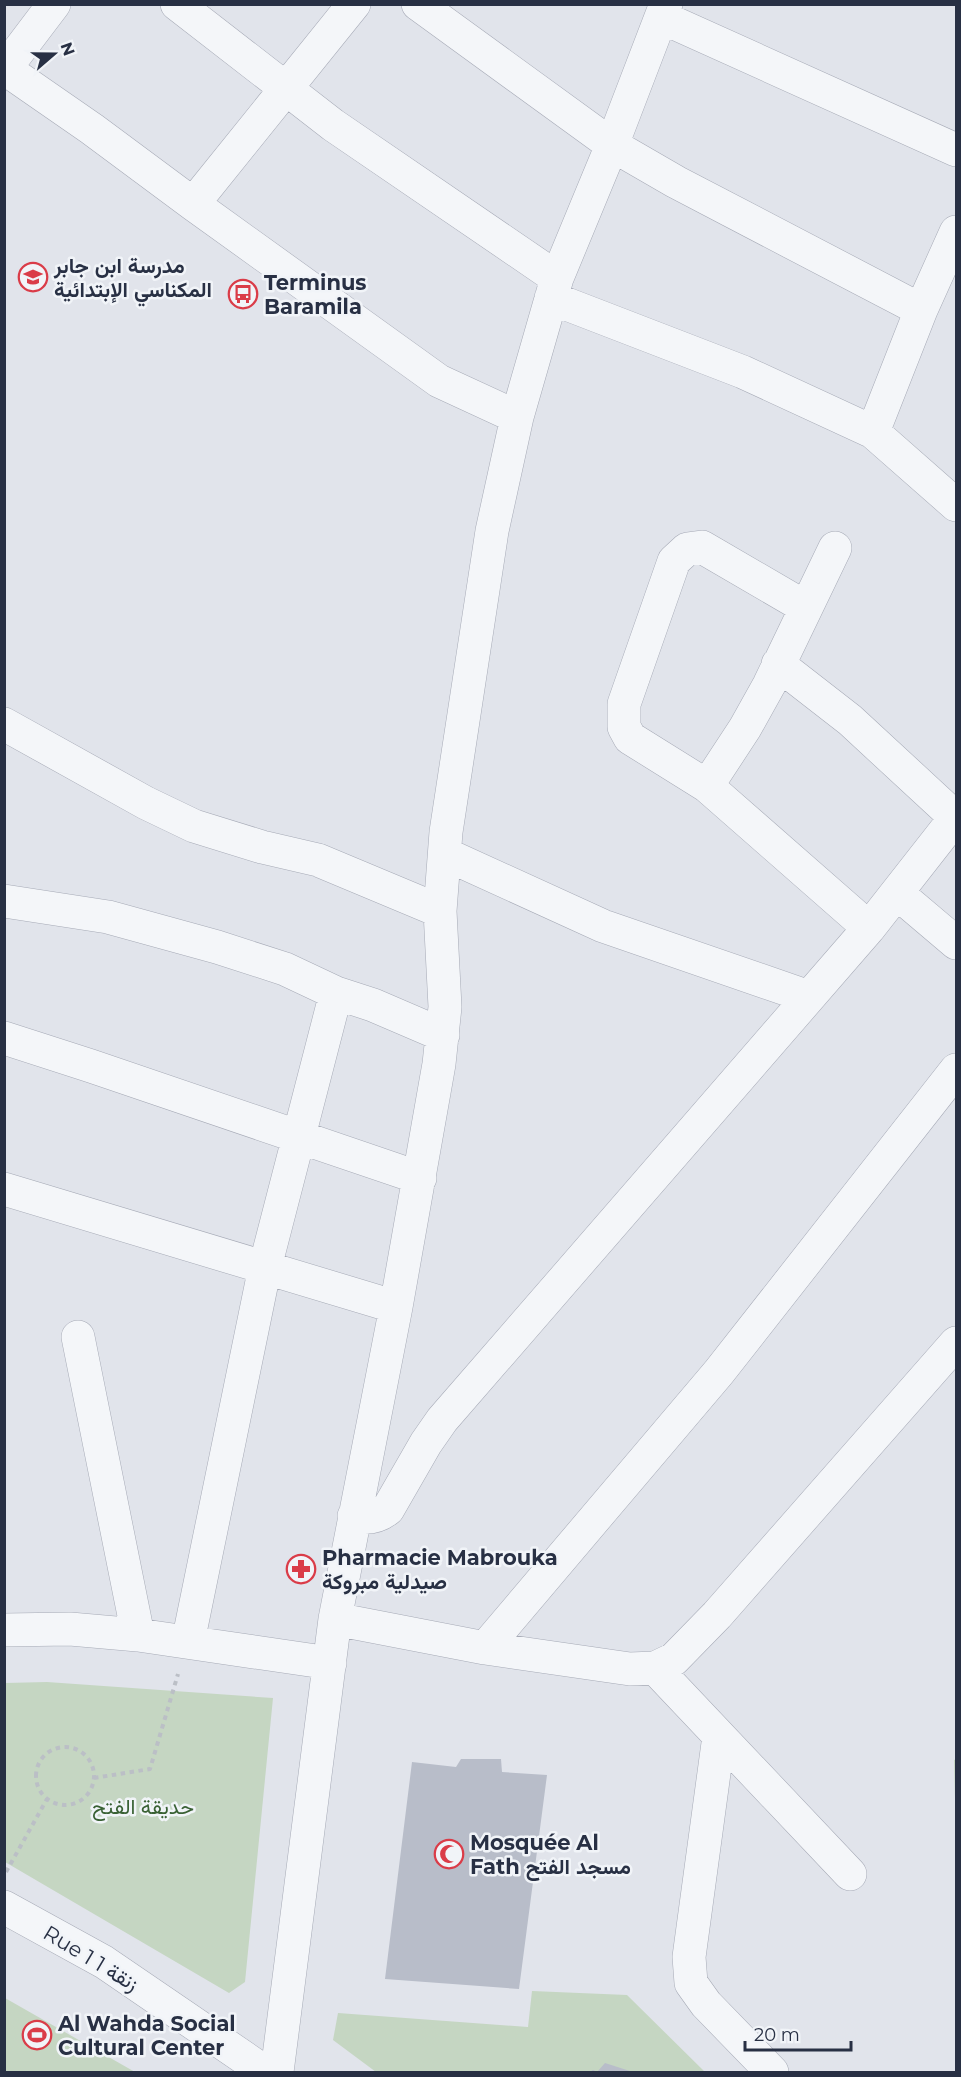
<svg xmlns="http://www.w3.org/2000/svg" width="961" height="2077" viewBox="0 0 961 2077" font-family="Montserrat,Vazirmatn,sans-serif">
<rect width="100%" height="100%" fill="#e1e4eb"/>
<path fill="#c5d6c2" d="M47 1682 273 1698 245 1982 229 1993 5 1862V1683Z
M956 1759V1838L954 1760Z
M532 1991 627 1995 705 2072H376L333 2040 338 2013 528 2027Z
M4 1998H5L135 2072H5Z"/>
<path fill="#b8bdc9" d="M461 1759H501L502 1772 547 1775 519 1989 385 1979 412 1762 456 1767Z
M605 2063 633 2072H590L593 2070 597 2072Z"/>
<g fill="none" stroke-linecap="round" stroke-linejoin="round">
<g stroke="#a6aab6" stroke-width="34">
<path id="minor" d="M177 4 333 125 557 278
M418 4 612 145 676 182 921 310
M661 17 956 150
M4 68 92 129 193 204 439 381 517 417
M4 70 54 4
M193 204 354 4
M551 298 743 372 873 432 956 505
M873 432 921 310 956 232
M805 607 702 547 687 549 674 561 624 704V727L630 738 707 786 869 928
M778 664 850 720 956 818
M4 724 146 803 194 826 262 847 318 860 440 911
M707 786 745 728 769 685 835 548
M445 854 603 926 809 997
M897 893 956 943
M4 901 108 917 217 947 285 969 336 993 373 1005 443 1035
M4 1038 91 1066 420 1178
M4 1189 396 1307
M78 1337 138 1635
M354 1516C367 1519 377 1518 388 1509L426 1443 442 1420 869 928 956 817
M335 1619 485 1648 630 1669 655 1668 674 1659 717 1615 956 1343
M4 1630 70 1629 138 1635 330 1663
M188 1642 265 1267 336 993
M485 1648 719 1372 956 1070
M655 1668 850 1874
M719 1736 689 1957 691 1983 706 2004 772 2072
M4 1907 104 1962 265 2072
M277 2072 335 1619 396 1307 439 1064 445 1007 440 911 446 832 492 531 517 417 557 278 612 145 666 4"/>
</g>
<path stroke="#bbbfc6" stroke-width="4" stroke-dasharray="4.5 4.5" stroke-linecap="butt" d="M36 1776a29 29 0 1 1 58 0a29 29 0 1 1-58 0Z
M94 1778 150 1769 178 1674
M6 1872 47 1799"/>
<use href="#minor" stroke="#f4f6f9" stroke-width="33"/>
</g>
<defs>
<g id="school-ring" transform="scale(1.5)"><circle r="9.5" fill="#f1f4f8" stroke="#da3c48" stroke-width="1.5"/><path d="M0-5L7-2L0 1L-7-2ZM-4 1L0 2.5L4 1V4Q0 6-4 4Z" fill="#da3c48"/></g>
<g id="bus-ring" transform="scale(1.5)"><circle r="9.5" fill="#f1f4f8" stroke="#da3c48" stroke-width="1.5"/><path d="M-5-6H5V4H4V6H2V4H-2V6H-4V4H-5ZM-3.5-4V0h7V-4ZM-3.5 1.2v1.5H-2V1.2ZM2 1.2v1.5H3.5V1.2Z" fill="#da3c48"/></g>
<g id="pharmacy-ring" transform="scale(1.5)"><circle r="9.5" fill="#f1f4f8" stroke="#da3c48" stroke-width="1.5"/><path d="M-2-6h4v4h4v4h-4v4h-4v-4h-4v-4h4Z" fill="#da3c48"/></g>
<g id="mosque-ring" transform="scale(1.5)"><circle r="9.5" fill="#f1f4f8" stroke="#da3c48" stroke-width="1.5"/><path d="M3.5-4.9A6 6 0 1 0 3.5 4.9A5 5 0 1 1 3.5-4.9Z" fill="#da3c48"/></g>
<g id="stadium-ring" transform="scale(1.5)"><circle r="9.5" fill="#f1f4f8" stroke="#da3c48" stroke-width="1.5"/><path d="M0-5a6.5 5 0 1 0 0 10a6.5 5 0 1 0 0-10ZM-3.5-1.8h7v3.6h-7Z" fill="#da3c48"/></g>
</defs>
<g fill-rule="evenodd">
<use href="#school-ring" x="33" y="277"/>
<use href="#bus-ring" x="243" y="294"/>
<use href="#pharmacy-ring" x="301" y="1569"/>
<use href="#mosque-ring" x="449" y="1854"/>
<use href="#stadium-ring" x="37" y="2035"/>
</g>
<g text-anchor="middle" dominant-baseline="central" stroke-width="5" stroke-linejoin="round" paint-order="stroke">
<g font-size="21" font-weight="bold" fill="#283044" stroke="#f1f4f8" text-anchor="start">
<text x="54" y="265">مدرسة ابن جابر<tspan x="54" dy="24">المكناسي الإبتدائية</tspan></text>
<text x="264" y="282">Terminus<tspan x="264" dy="24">Baramila</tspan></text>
<text x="322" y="1557">Pharmacie Mabrouka<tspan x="322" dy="24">صيدلية مبروكة</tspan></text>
<text x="470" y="1842">Mosquée Al<tspan x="470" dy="24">Fath مسجد الفتح</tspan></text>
<text x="58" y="2023">Al Wahda Social<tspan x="58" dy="24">Cultural Center</tspan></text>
</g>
<g font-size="21" fill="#396134" stroke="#f1f4f8">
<text x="143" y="1806">حديقة الفتح</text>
</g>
<g font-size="21" fill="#283044" stroke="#f1f4f8">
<text transform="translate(91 1958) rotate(31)">Rue 1 زنقة 1</text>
</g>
</g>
<rect width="961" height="2077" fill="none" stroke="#283044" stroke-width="12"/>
<g transform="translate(54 54) rotate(70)" stroke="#f1f4f8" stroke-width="4.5" paint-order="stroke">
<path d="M0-4.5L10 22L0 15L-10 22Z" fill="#283044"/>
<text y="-9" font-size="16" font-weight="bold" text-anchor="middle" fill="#283044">N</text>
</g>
<path d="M745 2041v9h106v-9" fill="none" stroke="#283044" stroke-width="3"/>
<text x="754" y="2041" font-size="18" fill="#283044" stroke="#f1f4f8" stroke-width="4.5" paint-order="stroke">20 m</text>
</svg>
